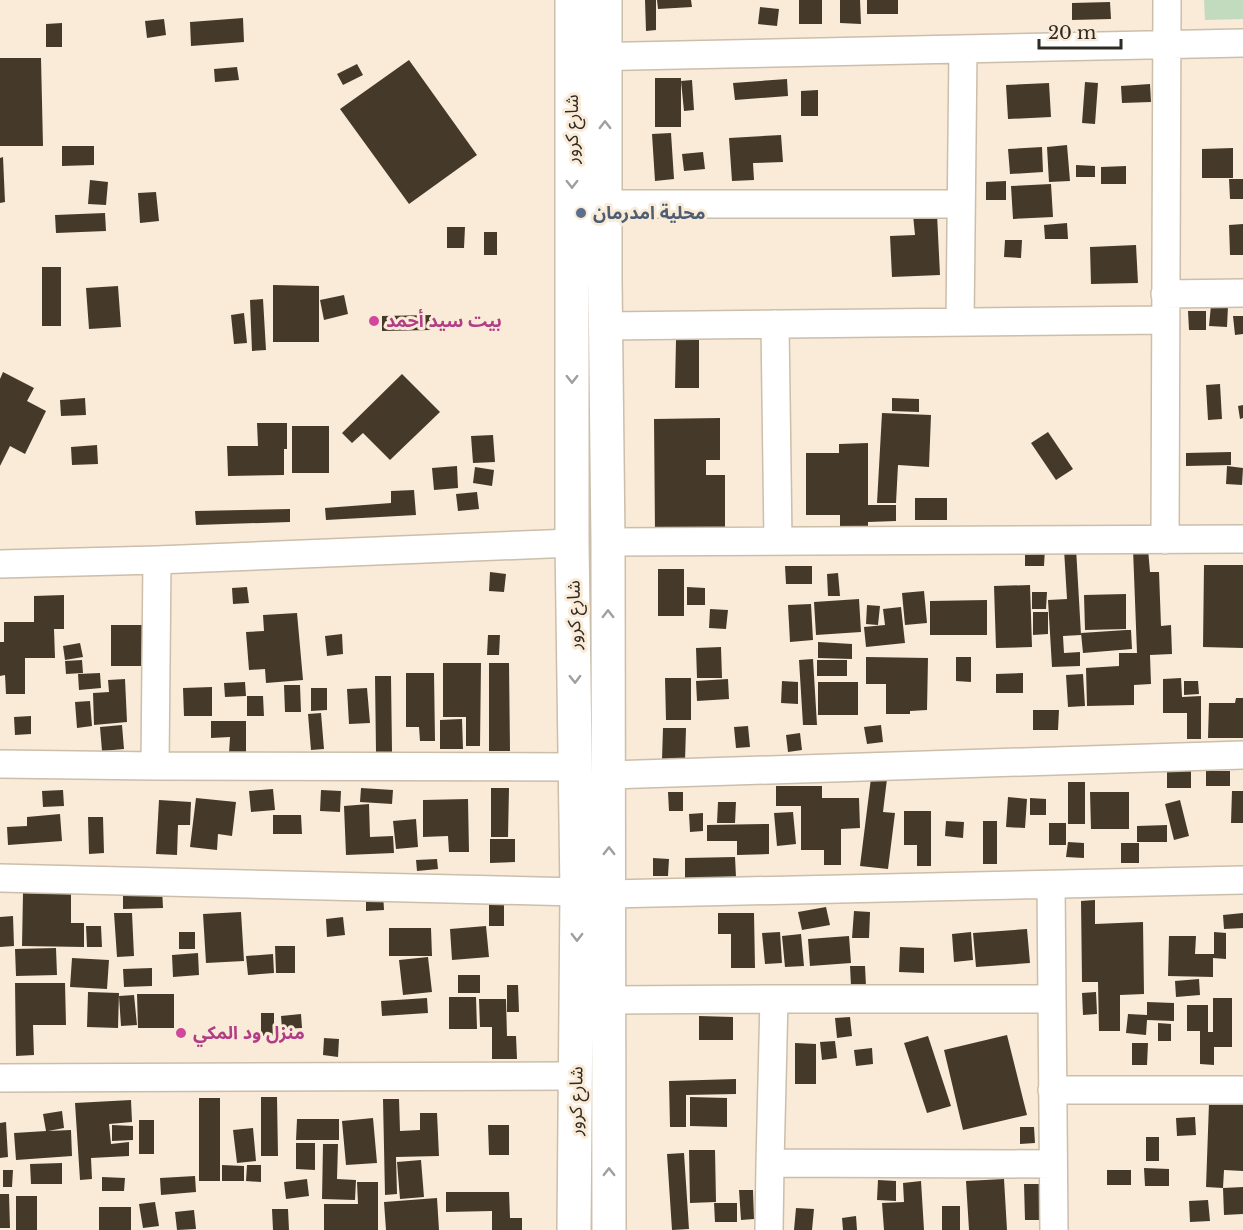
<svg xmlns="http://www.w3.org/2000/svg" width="1243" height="1230" viewBox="0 0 1243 1230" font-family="'Libre Baskerville','Noto Sans Arabic',serif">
<rect width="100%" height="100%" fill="#f9ebd7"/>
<path fill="#c2dabe" d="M1204 0H1243V19L1205 20Z"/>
<path fill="#453a2a" d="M645 0H656V30L646 31Z
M657 0H691L692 7 658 9Z
M799 0H822V24H799Z
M840 0H860L861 24 840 23Z
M867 0H898V14H867Z
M1110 2 1111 19 1072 20V3Z
M760 7 779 9 777 26 758 24Z
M243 18 244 42 191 46 190 22Z
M164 19 166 35 147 38 145 21Z
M62 23V47H46V24Z
M0 58H41L43 146H0Z
M409 60 477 155 409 204 340 109Z
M357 64 363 75 343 85 337 74Z
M237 67 239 80 215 82 214 69Z
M655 78H681V127H655Z
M787 79 788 96 735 100 733 83Z
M692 80 694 110 684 111 681 81Z
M1085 82 1098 83 1095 124 1082 123Z
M1049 83 1051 117 1008 119 1006 85Z
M1150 84 1151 102 1122 103 1121 86Z
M818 90V116H801V91Z
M671 133 674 179 655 181 652 134Z
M781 135 783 162 753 163 754 180 732 181 729 138Z
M1067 145 1070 181 1049 182 1047 147Z
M62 146H94V165L62 166Z
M1042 147 1043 172 1010 174 1008 149Z
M1233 148V178H1202V149Z
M703 152 705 169 684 171 682 154Z
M3 157 5 202 0 203V158Z
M1076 165 1095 166V177H1076Z
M1126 166V184H1101V167Z
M1229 179H1243V199H1230Z
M90 180 108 182 106 205 88 204Z
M1006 181V200H986V182Z
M1051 184 1053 217 1013 219 1011 186Z
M156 192 159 221 140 223 138 193Z
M105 213 106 231 56 233 55 215Z
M937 214 940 275 892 277 890 236 915 235 913 215Z
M1067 223 1068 239H1045L1044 225Z
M1243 224V255H1230L1229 225Z
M447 227H465L464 248H447Z
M484 232H497V255H484Z
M1005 240H1022L1021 258 1004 257Z
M1136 245 1138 283 1091 284 1090 247Z
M42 267H61V326H42Z
M273 285 319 286V342H273Z
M118 286 121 327 89 329 86 288Z
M344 295 348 314 324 320 320 300Z
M263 299 266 350 252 351 250 300Z
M1211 305 1228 306 1227 327 1209 326Z
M1188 311H1206V330H1189Z
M244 313 247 343 234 344 231 315Z
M431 315V330L382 331V316Z
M1233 316H1243V334L1235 335Z
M676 340H699V388H675Z
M3 372 34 388 27 401 46 411 25 454 10 446 0 466V379Z
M402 374 440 412 390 460 363 433 352 443 342 433Z
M1220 384 1222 419 1208 420 1206 385Z
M85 398 86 415 61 416 60 400Z
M892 398 919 399V412L892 411Z
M1243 405V418L1240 419 1238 406Z
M882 413 931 415 929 467 898 465 896 503H877Z
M720 418V460H706V475H725V532H655L654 419Z
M257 423H287V449H284V475L228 476 227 446H258Z
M292 426H329V473H292Z
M1048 432 1073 469 1056 480 1031 443Z
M493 435 495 462 473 463 471 436Z
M868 443V505H896V521L868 522V526L840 527V515H806V453H839V444Z
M97 445 98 464 72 465 71 447Z
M1231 452V465L1186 466V453Z
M457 466 458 488 434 490 432 468Z
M1227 466 1243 468 1242 485 1226 484Z
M475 467 494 470 492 486 473 483Z
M414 490 416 515 326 520 325 508 391 503V491Z
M477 492 479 509 458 511 456 494Z
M915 498H947V520H915Z
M290 509V522L196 525 195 511Z
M1025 548H1045L1044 566H1025Z
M1076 548 1081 635 1063 636 1064 653 1080 652V666L1052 667 1048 600 1067 599 1064 549Z
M1133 549H1148L1150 572H1159L1161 626 1171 625 1172 654 1150 655 1151 684 1134 685V705L1087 706 1086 668 1119 666V653H1137Z
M1204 565H1243V648L1203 647Z
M785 566H812V584H786Z
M658 569H684V616H658Z
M490 572 506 574 504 592 489 591Z
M838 573 840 596H828L827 574Z
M1030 585 1032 647 996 648 994 586Z
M247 587 249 603 233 604 232 588Z
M687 587 705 588V605H687Z
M924 591 927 623 905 625 902 593Z
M1032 592H1047L1046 609H1032Z
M1126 594V629L1085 630 1084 595Z
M64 595V629H54L55 658H25V694H6L5 675 0 676V642H4V622H34V596Z
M859 599 861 632 816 635 814 602Z
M987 600V635H930V601Z
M811 604 813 640 790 642 788 605Z
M867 605 880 606 878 625 866 624Z
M901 607 905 643 866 647 864 627 885 625 883 609Z
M710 609 728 610 726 629 709 628Z
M1033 612H1048V634L1033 635Z
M297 613 303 680 266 683 265 669 249 670 246 632 264 631 263 615Z
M111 625H144V666H111Z
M1126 630H1131L1132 649 1083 653 1081 633Z
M342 634 343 654 327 656 325 636Z
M488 635H500L499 655H487Z
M818 642 852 644V659L818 658Z
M80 643 83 657 65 660 63 646Z
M721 647 722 678H697L696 648Z
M866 657 928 658 927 710 910 711V714H886V684H866Z
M956 657H971V682L956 681Z
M813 659 817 725H803L799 660Z
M82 660 83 673 66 674 65 661Z
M817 660H847V676H817Z
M443 663H481L480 746H466V717H443Z
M489 663H509L510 751H489Z
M100 673 101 688 79 690 78 674Z
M406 673H434L435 741H420L419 727H406Z
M1023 673V693H996V674Z
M1083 674 1085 706 1068 707 1066 675Z
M375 676H391L392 752H376Z
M665 678H691V720H666Z
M1181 678 1182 697 1201 696V739H1187V713H1163V679Z
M125 679 127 722 94 725 93 693 109 692 108 680Z
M728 679 729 699 697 701 696 681Z
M782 681 798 682V704L781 703Z
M1184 681H1198L1199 694 1184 695Z
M245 682 246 696 225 697 224 683Z
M818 682H858V715H818Z
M284 685H300L301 712H285Z
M212 687V716H184L183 688Z
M311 688H327V710L311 711Z
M367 688 370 723 349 724 347 689Z
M247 696H263L264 716H247Z
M1236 698H1243V738H1208L1209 703H1235Z
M90 701 92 726 77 728 75 702Z
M1033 710H1059L1058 730H1033Z
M321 713 324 749 311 750 308 714Z
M31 716V734L15 735 14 717Z
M462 719 463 749H440V720Z
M211 721H246V753H229L230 737 211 738Z
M122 725 124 749 102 751 100 727Z
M881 725 883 742 867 744 864 727Z
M748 726 750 747 736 748 734 727Z
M663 728H686L685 761 662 760Z
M800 733 802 750 788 752 786 735Z
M1167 768 1191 769V788H1167Z
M1206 771H1230V786H1206Z
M871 778 887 779 883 812 895 813 888 869 860 866Z
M1068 782H1085V824H1068Z
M776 786H822V798H859L860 828 841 829V865H824V850H801V806H776Z
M361 788 393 790 392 804 360 802Z
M491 788H509L508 837H491Z
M273 789 275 810 251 812 249 791Z
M63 790 64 806 43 807 42 791Z
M321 790 341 791 340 812 320 811Z
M1232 791H1243V823H1231Z
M668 792H683V811H669Z
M1090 792H1129V829H1091Z
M1008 797 1027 799 1025 828 1006 827Z
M196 798 236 802 232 836 218 834 217 850 190 847Z
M1030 798 1046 799V815H1030Z
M468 799 469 852H449L448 836 423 837V800Z
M159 800 191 802 190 825H178L177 855 156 854Z
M1180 800 1189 836 1174 840 1165 804Z
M718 802H736L735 823H717Z
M369 804 370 837 393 836 394 853 346 855 344 806Z
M904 811H931V866H917V845H904Z
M793 812 796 844 777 846 774 813Z
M703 813V831L690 832 689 814Z
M60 814 62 841 8 845 7 827 27 826V817Z
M273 815H301L302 834H273Z
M88 817H103L104 853 89 854Z
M416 819 418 847 396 849 393 821Z
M946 821 964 822 963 838 945 836Z
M983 821H997V864H983Z
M1049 823H1066V845H1049Z
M769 824V854L737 855V841H707V825Z
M1167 825V842H1137V826Z
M490 839H515V862L490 863Z
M1068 842 1084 843V858L1066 857Z
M1121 843H1139V863H1121Z
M735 857 736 877 685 878V858Z
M653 858 669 859 668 876H653Z
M437 859 438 869 417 871 416 860Z
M162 888 163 908 123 909V889Z
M383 892 384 910 366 911V893Z
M23 893 71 894V923H84V947L22 946Z
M504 893V926H489V894Z
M1095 900V924L1143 922 1144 994 1120 995V1031H1099L1098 982H1082L1081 901Z
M826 907 830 925 802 930 798 912Z
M854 911 870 912 869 938H852Z
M241 912 244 961 206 963 203 914Z
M114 913H132L134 956 117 957Z
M718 913H754L755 968H731V934H718Z
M1243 913V928L1224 929 1223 915Z
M13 916 14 946 0 947V917Z
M343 917 345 935 327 937 326 919Z
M86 926H101L102 947H87Z
M486 926 489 957 452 960 450 929Z
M389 928H431L432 956H389Z
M1027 929 1030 963 976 967 973 933Z
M179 932H195V949H179Z
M780 932 782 963 765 964 762 933Z
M971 932 973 960 954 962 952 934Z
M1214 932 1226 933V959L1213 958V977L1168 976 1169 936H1196L1195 954H1214Z
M801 934 804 966 785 967 782 936Z
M849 936 851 963 810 966 808 939Z
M275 946H295V973H276Z
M900 947 924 948V973L899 972Z
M56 948 57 975 16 976 15 949Z
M198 953 199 975 173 977 172 955Z
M273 954 274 973 248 975 246 956Z
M428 957 432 992 403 995 399 960Z
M72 958 109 960 107 989 70 987Z
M850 966H865L866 986H851Z
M152 968V986L124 987 123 969Z
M458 975H480V993H458Z
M1199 979 1200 995 1176 997 1175 981Z
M15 983H65L66 1025H33L34 1055 16 1056Z
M507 985H518L519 1012H507Z
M88 992 119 993 118 1028 87 1027Z
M1096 992 1097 1014 1083 1015 1082 993Z
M137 994H174V1028H138Z
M134 995 137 1025 121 1026 119 996Z
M449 997H476L477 1029H449Z
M427 998 428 1013 382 1016 381 1001Z
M1213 998H1232V1047H1214V1065L1200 1064V1031H1187V1005H1208V1032H1213Z
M479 999H506L507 1036H516L517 1059H492V1027H480Z
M1147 1002 1174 1003V1021L1147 1020 1146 1035 1126 1033 1128 1014 1147 1015Z
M261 1013H274V1036H261Z
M301 1014 302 1028 282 1029 281 1016Z
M699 1016 733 1017V1040H699Z
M850 1017 852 1036 837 1038 835 1018Z
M1158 1023 1171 1024V1041H1158Z
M1007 1035 1027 1115 963 1130 944 1050Z
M928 1036 951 1106 927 1113 904 1043Z
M324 1038 339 1039 338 1057 323 1055Z
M835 1041 837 1058 822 1060 820 1042Z
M795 1043 816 1044V1084H795Z
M1132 1043H1148L1147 1065H1132Z
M872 1048 873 1064 856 1066 854 1050Z
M736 1079V1094L686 1095V1127H670L669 1081Z
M261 1097H277L278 1156H261Z
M690 1097 727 1098V1127L690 1126Z
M199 1098H220V1181H199Z
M383 1099H399L400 1131 420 1130V1113H437L439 1156 396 1157 397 1194 385 1195Z
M131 1100 132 1122 109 1124 111 1144 129 1142V1156L91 1158 92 1179 80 1180 75 1103Z
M1209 1103 1243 1105V1171L1224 1170 1223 1188 1206 1187Z
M62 1111 64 1128 48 1131 71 1130 72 1156 16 1160 14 1133 46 1131 43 1114Z
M1195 1117 1196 1135 1177 1136 1176 1118Z
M373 1118 377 1163 346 1165 342 1121Z
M297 1119H339V1140H296Z
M139 1120H154V1154H139Z
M6 1122 8 1157 0 1158V1123Z
M112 1125 133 1126V1140L112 1141Z
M488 1125H509V1155H489Z
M1020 1127H1034L1035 1143 1020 1144Z
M253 1128 256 1161 237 1163 233 1130Z
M1146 1137H1159V1161H1146Z
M296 1143H315V1170L296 1169Z
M323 1144H338L337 1179 356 1180 355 1200 322 1199Z
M689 1150H715L716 1202 690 1203Z
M684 1153 689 1229 672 1230 667 1154Z
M421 1160 424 1197 400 1199 397 1162Z
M62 1163V1184H31L30 1164Z
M222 1165 244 1166V1181H222Z
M247 1165H261V1182L246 1181Z
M1144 1168 1169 1169V1186H1145Z
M3 1170H13L12 1187H3Z
M1107 1170H1131V1185H1107Z
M195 1176 196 1192 161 1195 160 1178Z
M102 1177 125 1178 124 1191H102Z
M307 1179 309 1196 286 1199 284 1182Z
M1004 1179 1007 1230H969L966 1181Z
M878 1180 896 1181V1201L877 1200Z
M921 1181 924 1230H884L882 1203 904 1202 903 1183Z
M357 1182H378V1230H324V1204H358Z
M1024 1184H1043V1220H1025Z
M1243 1187V1214L1224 1215 1223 1188Z
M739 1190H753L754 1219 741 1220Z
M446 1192H509L510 1218H522V1230H492V1211L446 1212Z
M0 1194H9L10 1228H0Z
M16 1196H37V1230H16Z
M437 1198 439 1230H386L384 1202Z
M1208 1200 1210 1221 1190 1222 1189 1201Z
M155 1202 159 1226 143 1228 139 1204Z
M714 1203H737V1222H715Z
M942 1206H960V1230H942Z
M99 1207H131V1230H99Z
M796 1208 814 1209 812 1230H794Z
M272 1209H288L289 1230H273Z
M194 1210 196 1229 177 1230 175 1212Z
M856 1216 857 1230H843L842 1218Z"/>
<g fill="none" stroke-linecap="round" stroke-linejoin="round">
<g stroke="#cbbeab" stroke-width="30">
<path id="minor" d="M584 57 1243 43
M605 204H961
M1165 294 1243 293
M960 322 963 49
M775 324 778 541
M606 326 1165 320
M1165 540 1167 0
M608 542 1243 539
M0 564 157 560 572 543
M0 764 155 766 576 767
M155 766 157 560
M609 775 1243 755
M0 878 577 892 610 894 1243 880
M1051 885 1054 1230
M774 999H1052
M610 1000 774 999 770 1163
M0 1078 576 1076
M1052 1090H1243
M769 1230 770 1163 1053 1164"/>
</g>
<g stroke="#cbbeab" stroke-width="36">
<path id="major" d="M572 0V543L577 892 574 1230
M605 0V280L608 542 609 1230"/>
</g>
<use href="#minor" stroke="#fff" stroke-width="27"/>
<use href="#major" stroke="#fff" stroke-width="33"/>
</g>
<defs><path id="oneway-chevron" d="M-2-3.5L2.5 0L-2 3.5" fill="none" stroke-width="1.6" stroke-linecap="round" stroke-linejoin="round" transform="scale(1.5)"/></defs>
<g stroke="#a19f9c">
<use href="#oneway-chevron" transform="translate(605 125) rotate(-90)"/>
<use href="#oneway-chevron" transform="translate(572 184) rotate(90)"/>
<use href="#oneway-chevron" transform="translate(572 379) rotate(90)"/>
<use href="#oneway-chevron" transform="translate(608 614) rotate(-90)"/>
<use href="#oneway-chevron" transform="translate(575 679) rotate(89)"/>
<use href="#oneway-chevron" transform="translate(609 851) rotate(-90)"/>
<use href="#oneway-chevron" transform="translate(577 937) rotate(90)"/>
<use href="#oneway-chevron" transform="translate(609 1172) rotate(-90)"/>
</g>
<circle fill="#5c6f8a" stroke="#f9ebd7" stroke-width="2" cx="581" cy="213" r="6"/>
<g fill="#d1479c" stroke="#f9ebd7" stroke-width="2">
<circle cx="374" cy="321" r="6"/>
<circle cx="181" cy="1033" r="6"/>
</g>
<g text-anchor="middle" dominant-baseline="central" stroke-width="6" stroke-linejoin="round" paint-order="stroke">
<g font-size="18" fill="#2f2a22" stroke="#f9ebd7">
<text transform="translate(572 129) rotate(-90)">شارع كرور</text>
<text transform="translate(574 615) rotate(-91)">شارع كرور</text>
<text transform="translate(576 1101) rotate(-89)">شارع كرور</text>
</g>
<g font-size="18" font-weight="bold" fill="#4e5e75" stroke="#f9ebd7" text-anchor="start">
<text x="593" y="213">محلية امدرمان</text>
</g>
<g font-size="18" font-weight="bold" fill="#b23c85" stroke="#f9ebd7" text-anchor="start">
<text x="386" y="321">بيت سيد أحمد</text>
<text x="193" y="1033">منزل ود المكي</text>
</g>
</g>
<path d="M1039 39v9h82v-9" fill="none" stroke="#2f2a22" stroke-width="3"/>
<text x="1048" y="39" font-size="18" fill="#2f2a22" stroke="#f9ebd7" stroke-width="4.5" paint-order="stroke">20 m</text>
</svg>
